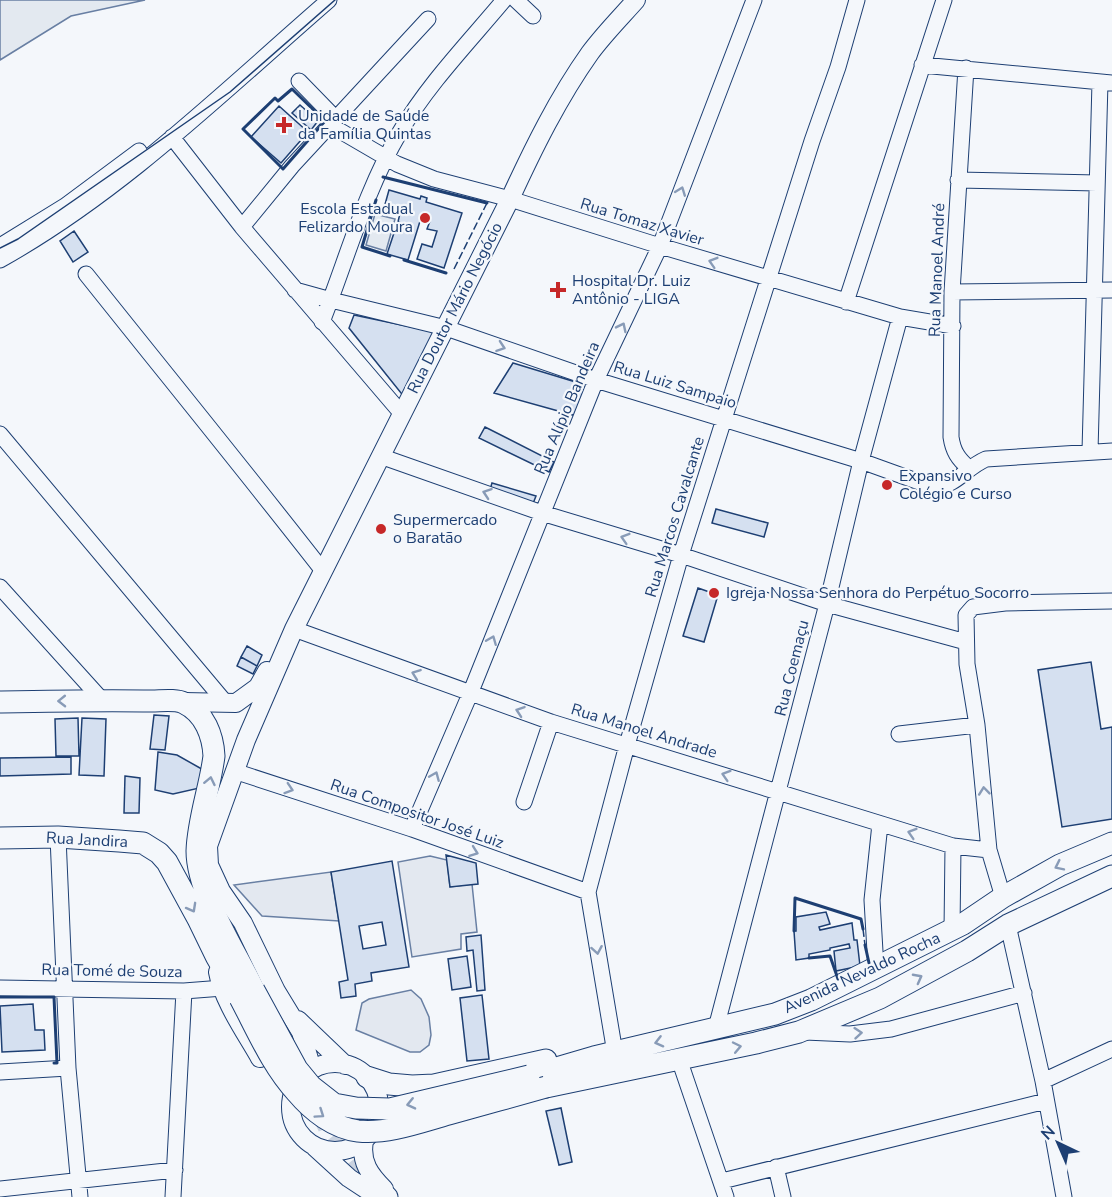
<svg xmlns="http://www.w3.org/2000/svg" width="1112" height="1197" viewBox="0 0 1112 1197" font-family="'Nunito Sans',sans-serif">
<rect width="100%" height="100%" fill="#f4f7fb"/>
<path fill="#e3e9f0" stroke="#687fa3" stroke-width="1.5" d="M0 0H145L71 16 0 60Z
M375 214 395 219 386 251 366 245Z"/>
<path fill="#e3e8f0" stroke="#687fa3" stroke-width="1.5" d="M430 856 447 860 450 887 472 884 477 932 461 934V949L412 957 398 862Z
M331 872 339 921 262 916 234 885Z
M411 990 421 999 429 1017 431 1035 429 1045 420 1052H410L356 1030 362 1003 369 999Z"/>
<path fill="#d5e0f0" stroke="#1d3f73" stroke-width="1.5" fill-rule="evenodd" d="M300 105 318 121 311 130 292 113Z
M279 106 308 132 281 163 251 137Z
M389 190 420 199 421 196 427 198 426 202 462 213 444 268 417 259 422 244 432 247 437 231 427 229 430 221 421 218 408 260 387 254 396 227 411 231 412 226 398 222 400 213 384 208Z
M74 231 88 252 73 262 60 241Z
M354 315 440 333 405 398 349 328Z
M513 363 592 387 580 417 494 393Z
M485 427 554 462 549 472 479 438Z
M492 483 536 496 532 506 489 493Z
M716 509 768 523 764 537 712 523Z
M698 588 718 595 704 642 683 636Z
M247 646 262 655 257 666 241 657Z
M241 657 257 666 253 674 237 666Z
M1091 662 1101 729 1112 727V819L1062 827 1038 670Z
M154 715 169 716 165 750 150 749Z
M78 718 79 756H56L55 719Z
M82 718 106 719 104 776 79 775Z
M158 752 177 755 207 772 204 787 173 794 155 790Z
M71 757V774L0 776V758Z
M125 776 140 778 139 813H124Z
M446 855 476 863 478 884 450 887Z
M392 861 409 967 371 973 372 981 355 984 356 996 341 998 339 982 348 980 331 872ZM382 922 386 945 363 949 359 926Z
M826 912 830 924 819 927 820 930 852 923 854 940H857L860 966 836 971 834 951 850 948 849 944 830 948V950L809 954V958L796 960 794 931H796V917Z
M481 935 485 990 477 991 473 950 467 951 466 937Z
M467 956 471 987 452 990 448 959Z
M482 995 489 1059 467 1061 460 998Z
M33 1004 35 1030H44L45 1050 2 1052 0 1006Z
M561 1108 572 1162 559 1165 546 1111Z"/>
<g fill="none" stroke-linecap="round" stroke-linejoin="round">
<path stroke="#c9d2e0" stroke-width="21" stroke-dasharray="21 10" stroke-linecap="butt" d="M320 1108 330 1131 369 1182"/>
<g stroke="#1d3f73" stroke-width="17">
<path id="minor" d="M516 0 533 16
M922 65 1112 83
M966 68 952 292 951 437C953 451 958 459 969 468
M299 81 336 119
M330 125 397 164 434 179 510 199 660 246 900 317 953 326
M172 137 242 227 402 414
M958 180 1097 183
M242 227 292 166 428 19
M0 246 65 206 139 151
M0 260C122 192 224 91 329 0
M86 274C165 373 245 471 323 571
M295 290 331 300 446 328 596 380 861 461 933 487C956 487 965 468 986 459L1112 451
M952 292 1112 290
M846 302 944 0
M322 322C347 259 365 191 400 132 428 84 469 42 504 0
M0 434 225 702
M1090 451 1100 82
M380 456 542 513 681 555 827 604 966 642
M0 587 102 700
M294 629 551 722 953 846 989 850
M899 734 977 725
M234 771 412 829 588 892
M524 802 551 722
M412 829 470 694 596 380 660 246 754 0
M58 837 68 1068 80 1197
M1003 897 989 850 977 725 967 664 966 615 973 607 1005 603 1112 601
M1008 925 1043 1081 1064 1197
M952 930 953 846
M876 969 872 900 880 824
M0 988 184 991 223 988
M716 1028 827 604 861 461 900 317
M805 1032 850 1034 891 1029 1024 993
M615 1053 588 892 627 745 681 555 812 141 838 67 857 0
M679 1059 726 1197
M0 1072 68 1068
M1043 1081 1112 1049
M776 1167 783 1197
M722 1181 1046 1101
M0 1189 175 1170
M173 1197 184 991"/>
</g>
<g stroke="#1d3f73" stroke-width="20">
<path id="major" d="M183 702 236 703 258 687 267 671
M218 972C223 1001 246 1033 260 1058
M298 1020 345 1065
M291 1107a44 44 0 1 1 88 0a44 44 0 1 1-88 0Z
M311 1071 309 1059 301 1032 276 991 243 923 221 891 209 865 208 846 246 740 294 629 510 199C533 149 558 98 590 53 604 34 621 17 636 0
M364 1141C360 1162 370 1175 384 1189
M315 1147 349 1178 378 1197"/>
</g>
<g stroke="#1d3f73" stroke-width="23">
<path id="highway" d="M0 702C51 701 101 700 152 701 161 701 176 699 184 703 205 713 213 736 214 756 210 788 198 819 197 851 197 893 236 952 254 990
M0 838 58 837 119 841 143 843 159 853 167 862 198 919 216 956 240 998
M529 1076 594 1057 775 1014 811 1000 963 924 1003 897 1060 865 1112 843
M367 1077 389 1084 412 1086 434 1085 546 1060
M546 1087 756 1043 799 1032 880 998 967 951 1008 925 1112 876
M369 1182 387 1197"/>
</g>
<use href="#minor" stroke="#f4f7fb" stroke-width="15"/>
<use href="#major" stroke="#f4f7fb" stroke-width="18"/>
<use href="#highway" stroke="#f4f7fb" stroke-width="21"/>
<path stroke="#1d3f73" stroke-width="1.5" d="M0 248 18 239 230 92 335 0"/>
<g stroke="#1d3f73" stroke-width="23" stroke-linecap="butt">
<path id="highway-bridge" d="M254 990 297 1069 311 1086 334 1104 356 1108 390 1109 529 1076
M240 998C257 1030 272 1066 297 1093 312 1111 334 1128 358 1131 389 1134 420 1122 449 1114 481 1105 514 1096 546 1087"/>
</g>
<use href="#highway-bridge" stroke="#f4f7fb" stroke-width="21"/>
<path stroke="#1d3f73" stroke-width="1.5" stroke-dasharray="8 3" stroke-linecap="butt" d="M454 269 487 203
M863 929 865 945"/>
<path stroke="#1d3f73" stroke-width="3" d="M292 89 325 121 283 169 243 129 275 98 278 101Z
M383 177 487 203
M376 200 362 247 390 256
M404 260 446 273
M794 931 795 898 861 919 863 929
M865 945 869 963
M809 958 830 956 838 979 841 977
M0 997H54L57 1063H54"/>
</g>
<defs><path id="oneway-chevron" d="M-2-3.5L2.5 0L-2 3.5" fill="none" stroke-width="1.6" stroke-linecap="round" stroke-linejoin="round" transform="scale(1.5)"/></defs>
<g stroke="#889bb7">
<use href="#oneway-chevron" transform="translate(681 191) rotate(-69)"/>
<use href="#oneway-chevron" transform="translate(713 262) rotate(-163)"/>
<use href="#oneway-chevron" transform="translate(622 327) rotate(-64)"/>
<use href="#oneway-chevron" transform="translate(501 347) rotate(19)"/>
<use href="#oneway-chevron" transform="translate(487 493) rotate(-161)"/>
<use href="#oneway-chevron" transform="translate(625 538) rotate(-163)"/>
<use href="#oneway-chevron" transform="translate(492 640) rotate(-68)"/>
<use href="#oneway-chevron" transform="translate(416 674) rotate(-160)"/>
<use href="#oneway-chevron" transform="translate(62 701) rotate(179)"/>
<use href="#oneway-chevron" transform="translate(520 711) rotate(-161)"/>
<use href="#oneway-chevron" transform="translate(726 775) rotate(-163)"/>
<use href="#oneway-chevron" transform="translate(435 776) rotate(-67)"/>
<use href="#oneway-chevron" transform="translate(210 781) rotate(-78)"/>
<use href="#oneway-chevron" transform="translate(289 789) rotate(18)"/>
<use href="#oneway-chevron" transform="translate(984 791) rotate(-96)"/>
<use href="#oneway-chevron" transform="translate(912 833) rotate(-163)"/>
<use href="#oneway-chevron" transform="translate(474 852) rotate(20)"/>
<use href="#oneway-chevron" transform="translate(1059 866) rotate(154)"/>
<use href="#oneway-chevron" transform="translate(192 908) rotate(61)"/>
<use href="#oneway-chevron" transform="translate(597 950) rotate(80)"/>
<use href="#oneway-chevron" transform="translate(918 978) rotate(-28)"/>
<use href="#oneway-chevron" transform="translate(858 1033) rotate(-5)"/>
<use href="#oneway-chevron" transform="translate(659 1042) rotate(166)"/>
<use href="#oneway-chevron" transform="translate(737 1047) rotate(-12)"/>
<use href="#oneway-chevron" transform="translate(411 1104) rotate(167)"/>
<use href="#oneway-chevron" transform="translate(320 1114) rotate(34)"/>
</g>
<g fill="#c62828" stroke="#f4f7fb" stroke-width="2">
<path d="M281 116h6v6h6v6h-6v6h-6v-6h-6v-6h6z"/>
<circle cx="425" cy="218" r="6"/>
<path d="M555 281h6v6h6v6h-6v6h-6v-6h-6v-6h6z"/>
<circle cx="887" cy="485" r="6"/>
<circle cx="381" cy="529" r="6"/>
<circle cx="714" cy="593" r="6"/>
</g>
<g text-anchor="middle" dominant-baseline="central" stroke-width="4.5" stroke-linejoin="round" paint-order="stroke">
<g font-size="16" fill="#1d3f73" stroke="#f4f7fb" text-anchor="start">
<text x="298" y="116">Unidade de Saúde<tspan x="298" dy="18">da Família Quintas</tspan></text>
<text x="413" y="209" text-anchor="end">Escola Estadual<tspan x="413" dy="18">Felizardo Moura</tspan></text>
<text x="572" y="281">Hospital Dr. Luiz<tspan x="572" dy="18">Antônio - LIGA</tspan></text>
<text x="899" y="476">Expansivo<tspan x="899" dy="18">Colégio e Curso</tspan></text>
<text x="393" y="520">Supermercado<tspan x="393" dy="18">o Baratão</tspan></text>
<text x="726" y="593">Igreja Nossa Senhora do Perpétuo Socorro</text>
</g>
<g font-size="16" fill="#1d3f73" stroke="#f4f7fb">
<text transform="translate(642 222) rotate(17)">Rua Tomaz Xavier</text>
<text transform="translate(937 270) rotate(-88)">Rua Manoel André</text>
<text transform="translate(455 308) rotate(-63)">Rua Doutor Mário Negócio</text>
<text transform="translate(675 385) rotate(17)">Rua Luiz Sampaio</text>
<text transform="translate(567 408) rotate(-67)">Rua Alípio Bandeira</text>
<text transform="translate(675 517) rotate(-73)">Rua Marcos Cavalcante</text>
<text transform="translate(792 668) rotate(-76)">Rua Coemaçu</text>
<text transform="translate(644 731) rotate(17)">Rua Manoel Andrade</text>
<text transform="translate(417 814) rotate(19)">Rua Compositor José Luiz</text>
<text transform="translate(87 840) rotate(3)">Rua Jandira</text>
<text transform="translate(112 971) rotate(1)">Rua Tomé de Souza</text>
<text transform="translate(862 973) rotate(-25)">Avenida Nevaldo Rocha</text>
</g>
</g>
<g transform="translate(1058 1143) rotate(316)" stroke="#f4f7fb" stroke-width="4.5" paint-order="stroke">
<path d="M0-4.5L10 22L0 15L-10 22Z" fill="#1d3f73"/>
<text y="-9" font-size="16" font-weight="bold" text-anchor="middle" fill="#1d3f73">N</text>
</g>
</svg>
